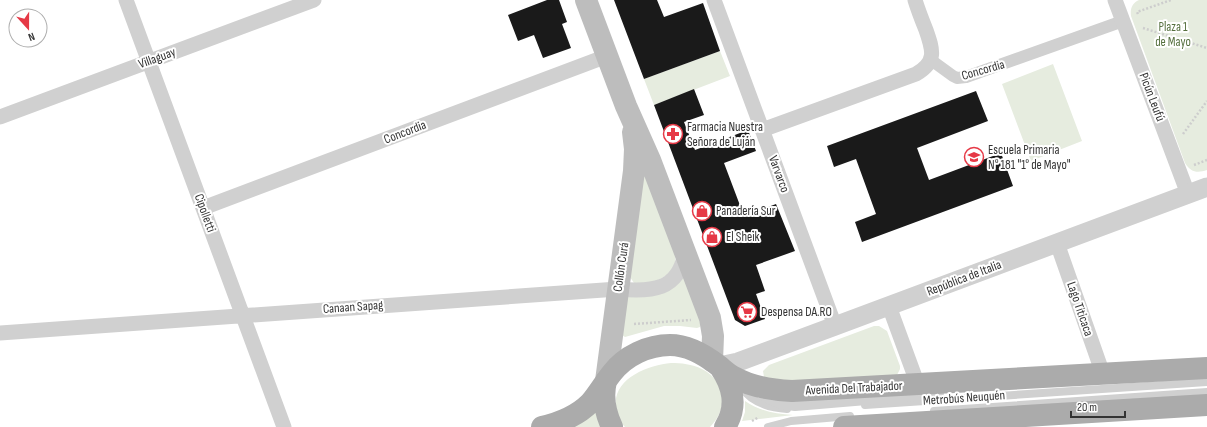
<svg xmlns="http://www.w3.org/2000/svg" width="1207" height="427" viewBox="0 0 1207 427" font-family="'Sofia Sans Condensed',sans-serif">
<rect width="100%" height="100%" fill="#fff"/>
<path fill="#e6ecdf" d="M1139 0H1207V170C1198 173 1191 173 1185 163L1131 16C1130 9 1132 3 1139 0Z
M720 51 730 76 654 105 644 79Z
M1053 64 1082 141 1031 161 1002 84Z
M642 161 676 254 674 271 653 283H634L630 277Z
M684 277 702 321 700 327 697 328 680 326H664L625 337 622 335 626 298Z
M874 326H879L887 331 900 366V369L897 375 780 385 764 377 763 371 769 365Z
M671 363C681 363 692 364 702 369 726 381 729 408 710 427H625C619 421 617 415 616 407 612 379 648 365 671 363Z
M745 401C760 411 775 414 793 415L742 421 745 412Z
M593 413H596L603 427H569Z"/>
<path fill="#1a1a1a" d="M547 0H559L567 22 562 24 571 48 543 58 534 35 518 41 508 15Z
M614 0H657L664 17 703 3 720 51 644 79Z
M694 89 704 115 684 122 695 150 748 130 756 151 724 163 744 216 776 204 795 251 756 265 765 291 756 294 765 319 745 326 735 320 654 105Z
M976 91 988 121 917 148 929 180 1001 153 1013 186 862 242 855 222 876 214 856 159 834 167 827 146Z"/>
<g fill="none" stroke-linecap="round" stroke-linejoin="round">
<path stroke="#cdcdcd" stroke-width="2.5" stroke-dasharray="2 2" stroke-linecap="butt" d="M1138 14 1137 12 1171 0
M1143 28 1207 48
M1183 134 1207 101
M1194 165 1207 160
M634 324 691 320
M752 421 759 417"/>
<path stroke="#d0d0d0" stroke-width="8" d="M740 386C751 402 769 408 787 409
M865 405 1207 382
M934 411 1207 392
M768 427 791 421 850 416"/>
<path stroke="#d0d0d0" stroke-width="12" d="M931 60 953 76 957 78 966 77 1123 21
M895 392 938 393 795 405 781 403 765 396C808 402 852 395 895 392Z"/>
<path stroke="#d0d0d0" stroke-width="15" d="M126 0 284 427
M714 0 835 326
M1115 0 1188 194
M0 117 314 0
M762 130 916 74C937 62 933 50 926 30 922 20 918 10 915 0
M203 208 607 56
M1057 243 1103 374
M889 306 918 385
M0 333 618 289C651 292 679 291 685 252"/>
<path stroke="#d0d0d0" stroke-width="19" d="M719 366 738 362 835 326 1207 187"/>
<path stroke="#bdbdbd" stroke-width="22" d="M586 0 626 106 650 160 710 318 713 336 712 361
M606 381 634 171 635 149 633 132"/>
<path stroke="#ababab" stroke-width="22" d="M720 367C733 386 738 406 725 427
M606 381C602 397 605 412 612 427
M542 427C559 423 578 415 590 403 598 394 604 383 612 373 625 356 648 345 670 345 689 345 705 355 719 366 724 370 728 374 734 377 751 387 773 390 792 391L1207 368
M844 427 1207 405"/>
</g>
<defs>
<g id="pharmacy-ring" transform="scale(1)"><circle r="9.5" fill="#fff" stroke="#e63946" stroke-width="1.5"/><path d="M-2-6h4v4h4v4h-4v4h-4v-4h-4v-4h4Z" fill="#e63946"/></g>
<g id="school-ring" transform="scale(1)"><circle r="9.5" fill="#fff" stroke="#e63946" stroke-width="1.5"/><path d="M0-5L7-2L0 1L-7-2ZM-4 1L0 2.5L4 1V4Q0 6-4 4Z" fill="#e63946"/></g>
<g id="shop-ring" transform="scale(1)"><circle r="9.5" fill="#fff" stroke="#e63946" stroke-width="1.5"/><path d="M-5-2.5h2.3a2.7 3.5 0 0 1 5.4 0H5L5.5 6h-11ZM-1.5-2.5h3a1.5 2.3 0 0 0-3 0Z" fill="#e63946"/></g>
<g id="supermarket-ring" transform="scale(1)"><circle r="9.5" fill="#fff" stroke="#e63946" stroke-width="1.5"/><path d="M-6-5.5h2.5l.6 2H6L4.5 2H-2.5L-4.4-4H-6ZM-1.5 3.2a1.3 1.3 0 1 0 .1 0ZM3 3.2a1.3 1.3 0 1 0 .1 0Z" fill="#e63946"/></g>
</defs>
<g fill-rule="evenodd">
<use href="#pharmacy-ring" x="673" y="134"/>
<use href="#school-ring" x="974" y="157"/>
<use href="#shop-ring" x="702" y="211"/>
<use href="#shop-ring" x="712" y="237"/>
<use href="#supermarket-ring" x="747" y="312"/>
</g>
<g text-anchor="middle" dominant-baseline="central" stroke-width="4" stroke-linejoin="round" paint-order="stroke">
<g font-size="13" fill="#56703f" stroke="#fff">
<text x="1173" y="27">Plaza 1<tspan x="1173" dy="15">de Mayo</tspan></text>
</g>
<g font-size="13" fill="#333" stroke="#fff">
<text transform="translate(157 58) rotate(-20)">Villaguay</text>
<text transform="translate(983 70) rotate(-16)">Concordia</text>
<text transform="translate(1152 97) rotate(69)">Picún Leufú</text>
<text transform="translate(405 132) rotate(-21)">Concordia</text>
<text transform="translate(779 174) rotate(70)">Varvarco</text>
<text transform="translate(205 213) rotate(70)">Cipolletti</text>
<text transform="translate(621 267) rotate(-82)">Collón Curá</text>
<text transform="translate(964 278) rotate(-21)">República de Italia</text>
<text transform="translate(353 307) rotate(-4)">Canaan Sapag</text>
<text transform="translate(1080 309) rotate(71)">Lago Titicaca</text>
<text transform="translate(854 388) rotate(-3)">Avenida Del Trabajador</text>
<text transform="translate(964 398) rotate(-4)">Metrobús Neuquén</text>
</g>
<g font-size="13" fill="#333" stroke="#fff" text-anchor="start">
<text x="687" y="127">Farmacia Nuestra<tspan x="687" dy="15">Señora de Luján</tspan></text>
<text x="988" y="150">Escuela Primaria<tspan x="988" dy="15">N° 181 "1° de Mayo"</tspan></text>
<text x="716" y="211">Panadería Sur</text>
<text x="726" y="237">El Sheik</text>
<text x="761" y="312">Despensa DA.RO</text>
</g>
</g>
<g transform="translate(28 28) rotate(159)"><circle r="19" fill="#ffffff" stroke="#adadad"/>
<path d="M0-3L7 15L0 10L-7 15Z" fill="#e63946"/>
<text y="-6" font-size="11" font-weight="bold" text-anchor="middle" fill="#333333">N</text>
</g>
<path d="M1071 411v6h54v-6" fill="none" stroke="#333333" stroke-width="2"/>
<text x="1077" y="411" font-size="12" fill="#333333" stroke="#ffffff" stroke-width="3" paint-order="stroke">20 m</text>
</svg>
